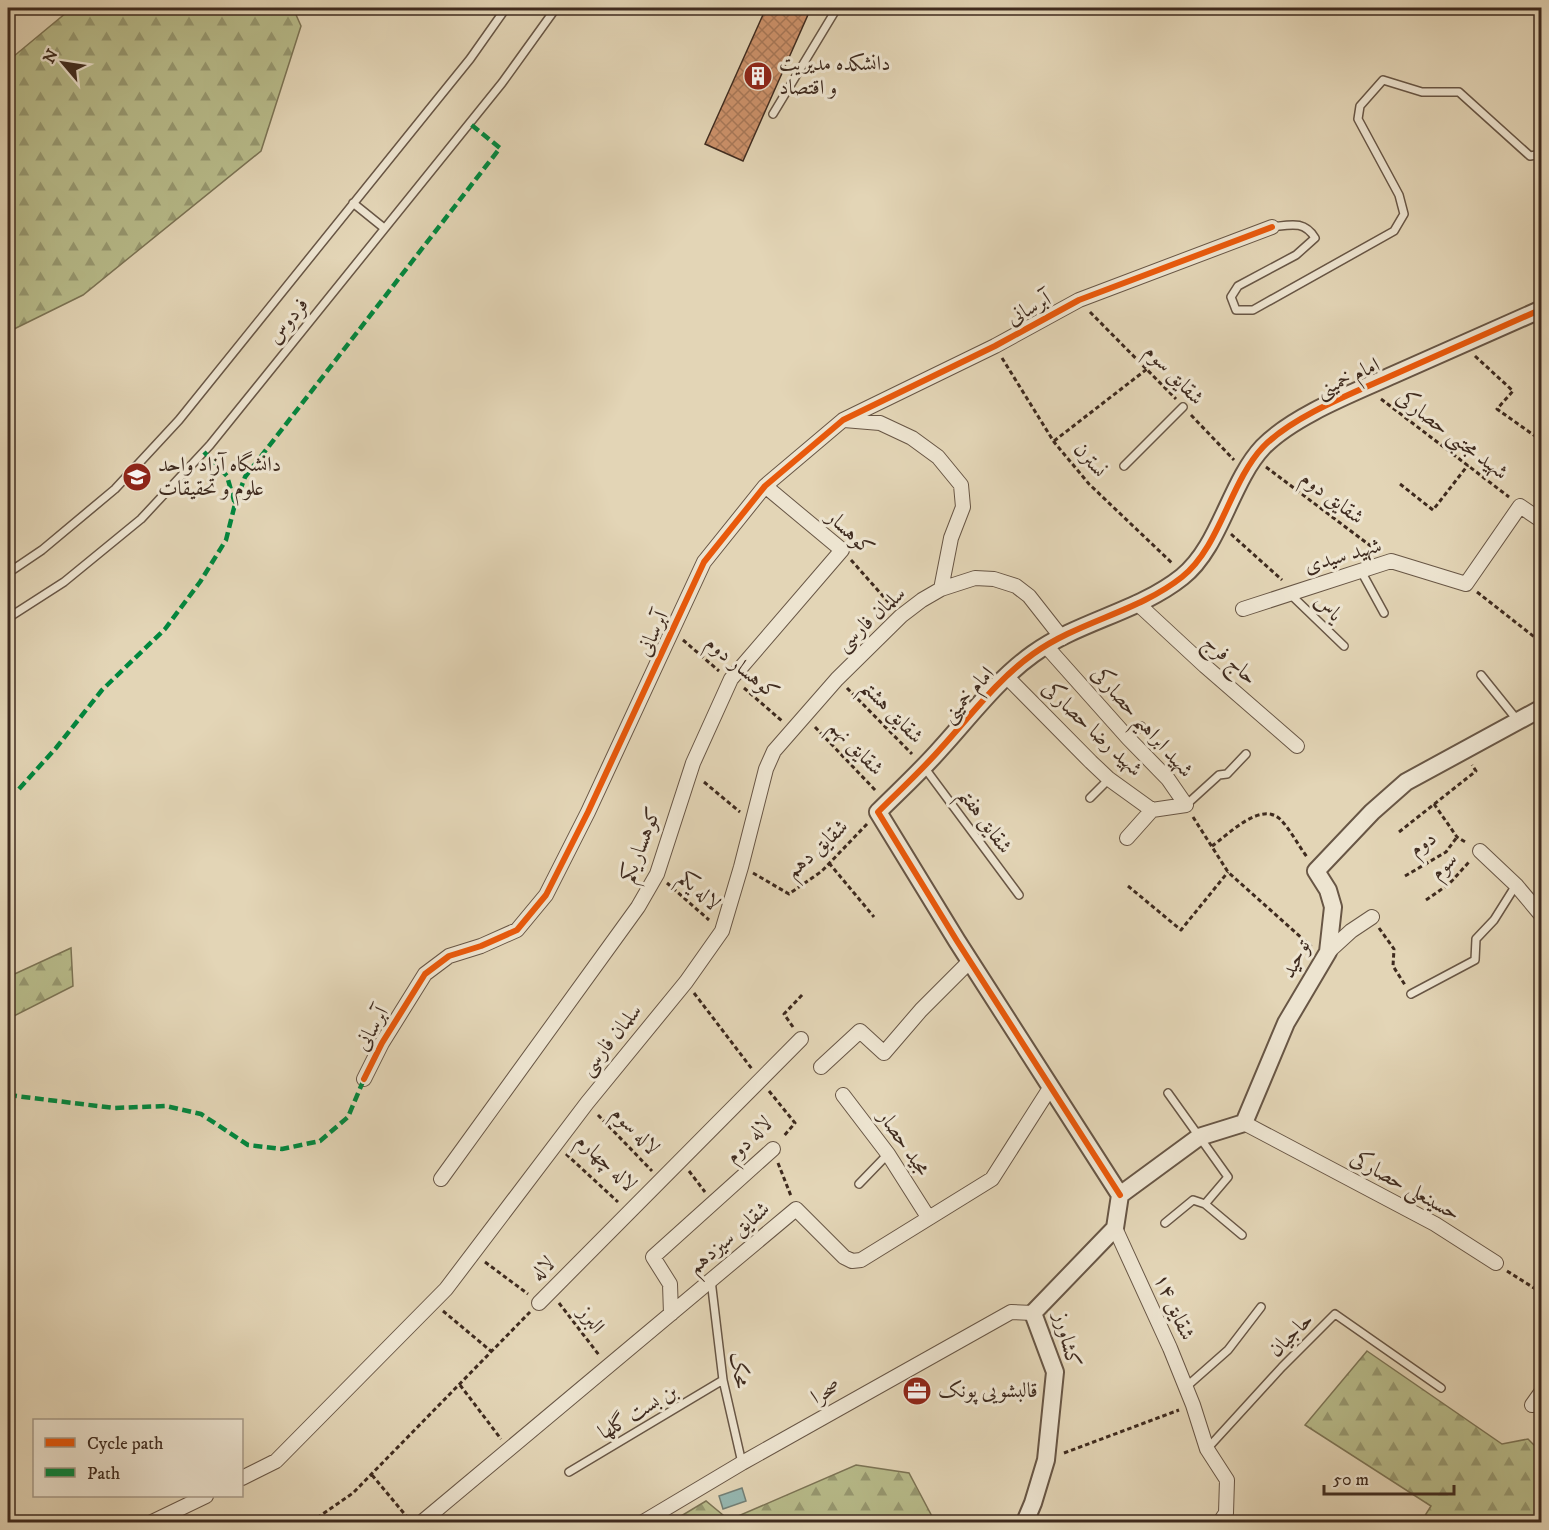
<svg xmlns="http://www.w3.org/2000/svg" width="1549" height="1530" viewBox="0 0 1549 1530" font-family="'IM FELL DW Pica',Amiri,serif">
<defs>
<pattern id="forest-firs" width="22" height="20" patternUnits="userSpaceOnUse" patternTransform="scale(1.5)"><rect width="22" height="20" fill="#b8bc8b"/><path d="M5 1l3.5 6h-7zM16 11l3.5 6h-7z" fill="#979971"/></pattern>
<pattern id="building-cross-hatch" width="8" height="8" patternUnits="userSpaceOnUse" patternTransform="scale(1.5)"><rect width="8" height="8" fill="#cc916a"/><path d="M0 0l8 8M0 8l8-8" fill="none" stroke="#a77757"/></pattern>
</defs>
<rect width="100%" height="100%" fill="#e3d5b6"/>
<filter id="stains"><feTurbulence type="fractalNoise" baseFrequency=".00333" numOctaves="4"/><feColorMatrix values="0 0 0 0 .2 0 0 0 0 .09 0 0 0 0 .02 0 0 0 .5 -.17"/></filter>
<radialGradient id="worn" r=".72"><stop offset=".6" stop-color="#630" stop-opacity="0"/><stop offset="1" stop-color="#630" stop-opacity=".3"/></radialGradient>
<path fill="url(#forest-firs)" stroke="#7c7455" stroke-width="1.5" d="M72 8H293L301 26 261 151 83 295 8 332V61Z
M71 948 73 986 8 1019V977Z
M1367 1351 1502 1444 1528 1439 1541 1452V1522H1421L1431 1506 1305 1425Z
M856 1465 909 1473 935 1522H671L706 1501 729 1520Z"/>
<path fill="#96b8b2" stroke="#738077" stroke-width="1.5" d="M742 1488 746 1501 723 1509 719 1496Z"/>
<path fill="url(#building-cross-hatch)" stroke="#3f2b1f" stroke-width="1.5" d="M766 8H811L743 161 705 144Z"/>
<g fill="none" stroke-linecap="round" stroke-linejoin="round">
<g stroke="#685645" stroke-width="10">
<path id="service" d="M773 114 837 8
M353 203 384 228
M1272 227C1290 225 1304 220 1315 238L1296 255 1238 286 1231 297 1236 310H1253L1394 231 1404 214 1399 195 1358 119 1360 106 1383 80 1422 92H1459L1530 156 1542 154
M1124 466 1183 407
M1361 571 1384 613
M8 573 42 550 115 489 179 420 432 106 470 59 506 8
M1289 593 1344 646
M8 618 64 582 141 519 210 445 502 83 556 8
M1481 675 1518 721
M1128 738 1141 726
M924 767 1019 895
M1090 798 1109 779
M1186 805 1219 775 1227 774 1246 754
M1411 994 1475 960 1476 939 1494 920 1516 885
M1168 1093 1228 1177 1205 1204 1242 1235
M859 1184 888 1154
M1165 1223 1193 1200 1205 1204
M711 1280 723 1380 742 1463
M1186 1387 1228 1350 1261 1307
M1207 1449 1282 1367 1335 1314 1441 1388
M569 1472 723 1380"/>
</g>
<g stroke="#685645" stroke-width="16">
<path id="minor" d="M844 420 880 423 912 438 938 457 961 485 963 507 951 538 941 589
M1137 603 1205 666 1297 746
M1243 609 1391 561 1466 584 1520 506 1542 521
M1046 646 1128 738 1168 779 1186 805 1152 810 1127 838
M1006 676 1091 762 1109 779 1152 810
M1480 851 1516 885 1542 916
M1328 952 1351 931 1372 917
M821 1067 860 1031 884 1053 921 1010 970 961
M364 1079 382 1043 425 974 449 956 481 946 517 930 546 895 588 812 704 562 765 486 843 420 995 346 1079 300 1272 227
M843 1095 888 1154 928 1217
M1244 1123 1435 1224 1496 1263
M441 1179 638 907 657 874 693 763 731 679 842 550 765 486
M1115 1228 1170 1348 1193 1405 1207 1449 1227 1480 1226 1513 1220 1522
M539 1303 801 1039
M671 1314 670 1284 653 1257 773 1149
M1532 1405 1542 1391
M242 1478 276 1461 446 1289 587 1103 686 982 722 931 741 867 766 769 774 751 837 679 901 616 922 600 941 589 975 578 994 579 1016 586 1029 596 1062 638
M152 1522 206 1496
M422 1522 796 1209 844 1257 852 1261 861 1260 992 1179 1050 1088
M643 1522 742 1463 1011 1312 1033 1313"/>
</g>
<g stroke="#685645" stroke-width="20">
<path id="tertiary" d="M1120 1195 957 941 878 812C900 790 922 770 942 747 971 715 998 679 1033 654 1079 621 1138 612 1182 577 1220 547 1230 482 1263 447 1293 416 1353 393 1393 375 1442 353 1492 331 1542 309
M1120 1195 1199 1137 1244 1123 1286 1023 1328 952 1333 907 1328 890 1316 871 1372 812 1406 782 1542 708
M1025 1522 1033 1503 1046 1460 1055 1372 1033 1313 1115 1228 1120 1195"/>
</g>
<path stroke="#3f2b1f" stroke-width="3" stroke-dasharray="4.5 3" stroke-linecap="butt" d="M1090 312 1176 399
M1475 356 1513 391 1497 409 1542 441
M1002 358 1054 442 1089 484 1173 564
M1381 399 1509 497
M1191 415 1234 460
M1054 441 1147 369
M1266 467 1376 550
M1400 484 1433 510 1468 465
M1231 534 1282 580
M851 560 891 605
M1477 592 1542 643
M683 640 719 671
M744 688 782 721
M847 688 912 754
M815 727 877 792
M704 782 740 812
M1434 804 1457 837 1467 843
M1193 817 1228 872 1313 948
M1399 832 1476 771 1472 765
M1212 846C1228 835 1260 801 1280 819 1290 829 1298 845 1307 857
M829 863 874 917
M753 873 789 894 822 871 867 824
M1405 876 1446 852 1457 837
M667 883 709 920
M1128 886 1181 930 1228 872
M1426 900 1449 884 1469 862
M1379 928 1394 949 1393 966 1405 985
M694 993 752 1069
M793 1027 784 1014 803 994
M769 1091 795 1123 783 1137
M598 1115 652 1171
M566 1154 618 1202
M778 1163 791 1196
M689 1171 705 1192
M485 1262 528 1294
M1507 1271 1542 1293
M559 1303 599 1355
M443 1311 492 1352
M460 1385 501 1439
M1064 1453 1179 1410
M372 1475 407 1517
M311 1522 353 1493 530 1312"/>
<use href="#service" stroke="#ede4d0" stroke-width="7"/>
<use href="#minor" stroke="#ede4d0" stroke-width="14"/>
<use href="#tertiary" stroke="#ede4d0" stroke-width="16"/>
<path stroke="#00873e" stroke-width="4.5" stroke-dasharray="9 4.5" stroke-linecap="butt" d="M235 504 245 477 500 148 469 123
M19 789 56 748 102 690 165 629 200 582 226 540 235 504 227 476 204 452
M8 1095 114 1108 166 1106 201 1114 248 1145 282 1149 320 1141 348 1117 364 1079"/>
<g stroke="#ede4d0" stroke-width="10">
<path id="cycleway" d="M364 1079 382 1043 425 974 449 956 481 946 517 930 546 895 588 812 704 562 765 486 843 420 995 346 1079 300 1272 227
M1120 1195 957 941 878 812C900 790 922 770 942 747 971 715 998 679 1033 654 1079 621 1138 612 1182 577 1220 547 1230 482 1263 447 1293 416 1353 393 1393 375 1442 353 1492 331 1542 309"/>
</g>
<use href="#cycleway" stroke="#e8590c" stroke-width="6"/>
</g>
<defs>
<g id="building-disc" transform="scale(1.5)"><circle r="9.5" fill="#8f2418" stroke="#ede4d0"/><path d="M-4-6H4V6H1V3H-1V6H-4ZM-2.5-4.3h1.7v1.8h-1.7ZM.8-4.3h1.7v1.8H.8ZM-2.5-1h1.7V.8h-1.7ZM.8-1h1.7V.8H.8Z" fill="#fff"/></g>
<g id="university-disc" transform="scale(1.5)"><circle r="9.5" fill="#8f2418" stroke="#ede4d0"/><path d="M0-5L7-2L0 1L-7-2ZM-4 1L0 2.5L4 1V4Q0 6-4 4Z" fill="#fff"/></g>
<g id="office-disc" transform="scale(1.5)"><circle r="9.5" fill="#8f2418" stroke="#ede4d0"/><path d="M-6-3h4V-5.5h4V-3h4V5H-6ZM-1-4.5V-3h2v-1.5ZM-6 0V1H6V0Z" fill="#fff"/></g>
</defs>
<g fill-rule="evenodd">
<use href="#building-disc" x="758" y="76"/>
<use href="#university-disc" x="137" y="477"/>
<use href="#office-disc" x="917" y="1391"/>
</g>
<g text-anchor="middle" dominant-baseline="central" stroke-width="6" stroke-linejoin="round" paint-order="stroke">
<g font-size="21" fill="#3f2b1f" stroke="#ede4d0" text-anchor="start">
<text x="779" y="64">دانشکده مدیریت<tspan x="779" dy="24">و اقتصاد</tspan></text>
<text x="158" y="465">دانشگاه آزاد واحد<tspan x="158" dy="24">علوم و تحقیقات</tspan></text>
<text x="938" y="1391">قالبشویی پونک</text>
</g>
<g font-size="21" fill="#3f2b1f" stroke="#ede4d0">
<text transform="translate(1029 309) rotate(-29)">آبرسانی</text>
<text transform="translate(288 321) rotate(-51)">فردوس</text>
<text transform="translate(1174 375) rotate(46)">شقایق سوم</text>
<text transform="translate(1348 378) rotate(-25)">امام خمینی</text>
<text transform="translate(1452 435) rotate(37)">شهید مجتبی حصارکی</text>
<text transform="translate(1090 460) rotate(49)">نسترن</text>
<text transform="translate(1332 498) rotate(37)">شقایق دوم</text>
<text transform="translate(850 533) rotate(43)">کوهسار</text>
<text transform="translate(1343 556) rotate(-16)">شهید سیدی</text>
<text transform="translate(1328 608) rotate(44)">یاس</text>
<text transform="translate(871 619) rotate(-42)">سلمان فارسی</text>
<text transform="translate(653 634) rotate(-65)">آبرسانی</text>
<text transform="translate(1230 660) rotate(41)">حاج فرج</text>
<text transform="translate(742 668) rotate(39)">کوهسار دوم</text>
<text transform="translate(968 695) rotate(-48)">امام خمینی</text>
<text transform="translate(892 712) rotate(46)">شقایق هشتم</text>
<text transform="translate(1142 722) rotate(48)">شهید ابراهیم حصارکی</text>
<text transform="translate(1092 729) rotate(43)">شهید رضا حصارکی</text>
<text transform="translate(856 748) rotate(46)">شقایق نهم</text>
<text transform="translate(985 821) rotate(54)">شقایق هفتم</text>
<text transform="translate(1423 844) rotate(-34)">دوم</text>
<text transform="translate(641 845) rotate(-69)">کوهسار یکم</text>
<text transform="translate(817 849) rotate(-42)">شقایق دهم</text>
<text transform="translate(1444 866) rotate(-43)">سوم</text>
<text transform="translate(699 891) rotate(42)">لاله یکم</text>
<text transform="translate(1296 959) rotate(-63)">توحید</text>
<text transform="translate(372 1029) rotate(-60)">آبرسانی</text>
<text transform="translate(611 1040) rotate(-51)">سلمان فارسی</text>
<text transform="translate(635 1131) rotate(46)">لاله سوم</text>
<text transform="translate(749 1140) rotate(-45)">لاله دوم</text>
<text transform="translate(904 1143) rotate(55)">مجید حصار</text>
<text transform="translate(606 1163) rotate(43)">لاله چهارم</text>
<text transform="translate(1405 1186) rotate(29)">حسینعلی حصارکی</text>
<text transform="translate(729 1238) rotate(-40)">شقایق سیزدهم</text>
<text transform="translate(543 1269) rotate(-46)">لاله</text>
<text transform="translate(1174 1307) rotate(66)">شقایق ۱۴</text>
<text transform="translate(591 1320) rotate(53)">البرز</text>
<text transform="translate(1291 1335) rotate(-45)">حاجیان</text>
<text transform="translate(1067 1340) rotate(76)">کشاورز</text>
<text transform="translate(739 1370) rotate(81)">محک</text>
<text transform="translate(826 1392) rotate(-29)">صحرا</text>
<text transform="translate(638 1412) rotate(-31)">بن بست گلها</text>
</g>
</g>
<rect width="1549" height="1530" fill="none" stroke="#e3d5b6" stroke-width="30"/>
<rect x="9" y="9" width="1531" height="1512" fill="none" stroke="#3f2b1f" stroke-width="3"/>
<rect x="15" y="15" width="1519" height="1500" fill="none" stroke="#3f2b1f" stroke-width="1.5"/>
<rect x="33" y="1419" width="210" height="78" fill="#ede4d0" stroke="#a79a89" stroke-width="1.5"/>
<rect x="45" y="1438" width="30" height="9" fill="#e8590c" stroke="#a79a89" stroke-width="1.5"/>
<text x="87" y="1449" font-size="18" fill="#3f2b1f">Cycle path</text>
<rect x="45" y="1468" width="30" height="9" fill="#00873e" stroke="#a79a89" stroke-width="1.5"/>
<text x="87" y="1479" font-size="18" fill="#3f2b1f">Path</text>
<g transform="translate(63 63) rotate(299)" stroke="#ede4d0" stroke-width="4.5" paint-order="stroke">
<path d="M0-4.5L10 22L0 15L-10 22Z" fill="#3f2b1f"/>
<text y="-9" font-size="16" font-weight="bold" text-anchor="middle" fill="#3f2b1f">N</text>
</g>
<path d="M1324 1485v9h130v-9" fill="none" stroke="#3f2b1f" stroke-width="3"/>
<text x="1333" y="1485" font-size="18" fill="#3f2b1f" stroke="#ede4d0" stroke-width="4.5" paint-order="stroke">50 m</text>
<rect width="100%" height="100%" filter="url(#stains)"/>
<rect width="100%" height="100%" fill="url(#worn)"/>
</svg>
